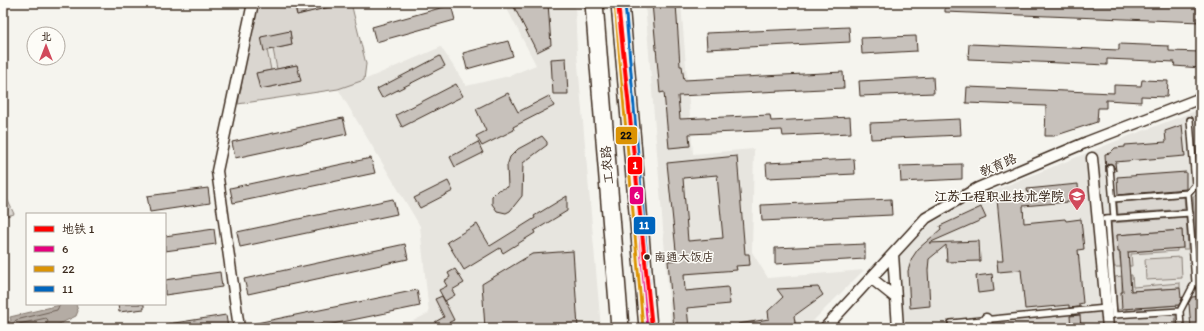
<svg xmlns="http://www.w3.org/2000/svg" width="1204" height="331" viewBox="0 0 1204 331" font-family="Itim,'LXGW WenKai TC',sans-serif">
<rect width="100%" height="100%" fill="#f5f4ee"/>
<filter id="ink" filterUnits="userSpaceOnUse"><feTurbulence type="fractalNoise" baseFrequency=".025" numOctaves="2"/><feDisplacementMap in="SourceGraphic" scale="8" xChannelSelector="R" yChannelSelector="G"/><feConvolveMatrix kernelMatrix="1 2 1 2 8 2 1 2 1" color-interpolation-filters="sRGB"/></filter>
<g filter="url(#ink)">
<path fill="#e7e5df" d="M256 3H351L366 64 364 80 441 47 466 86 509 76 536 65 504 3H575L577 53 601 328H399L429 313 420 226 338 89 238 104Z
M645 3H681L693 154 754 149 752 252 768 278 864 270 806 328H671Z
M1201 109V328H903L898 266 901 251 932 223 973 199 1124 138Z"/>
<path fill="#dad6d0" stroke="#8a8077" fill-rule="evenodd" d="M256 3H294L297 15 342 3H351L366 64 364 80 338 89 238 104ZM290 31 292 45 273 49 277 69 297 65 300 81 260 89 257 73 271 70 267 50Z
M3 190 14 214 3 217Z
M1198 195 1201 229 1200 296 1193 196Z
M1184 197 1185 209 1118 214 1117 202Z
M1186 217 1188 249H1183L1182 230 1117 235 1121 267H1114L1111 223Z
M1177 248V251L1131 254 1132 266H1129L1128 252Z
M1181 257 1182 278 1146 280 1145 259Z
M1130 275H1132L1133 287 1180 283V288L1131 291Z
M1122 276V309L1117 310 1115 277Z
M1178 305V309L1126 313V309Z
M1101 311 1103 328H1002L1001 321Z
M1175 313 1176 328H1114L1113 318Z"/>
<path fill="#b4aca4" stroke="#84786e" d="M64 304H76L78 311 76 316 51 328H3V323L11 321 10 317Z"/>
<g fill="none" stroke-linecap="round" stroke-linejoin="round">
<path stroke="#6b5e54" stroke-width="1" d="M3 327 12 325 16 320 57 310 60 304
M16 328 19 324 46 318 48 320 45 328"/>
</g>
<path fill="#c7c1bb" stroke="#3b2a1e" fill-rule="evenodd" d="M294 3H334V6L297 15Z
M512 3H548L551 45 537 52Z
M652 3H676L680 66H682L684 80 843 72 844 88 678 96 680 119 770 115 771 121 850 117 851 133 783 136 782 130 689 134 690 146 669 148 664 92 660 93Z
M945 3H1116L1201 6V22L945 12Z
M451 5 455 20 376 42 372 27Z
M849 27 850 42 707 49 706 33Z
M290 31 292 45 264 51 261 37Z
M916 36 917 51 862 54 861 38Z
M508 41 513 56 467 69 463 53Z
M969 44 1119 50V44L1169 46V51L1201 52V68L1174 66 1175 62 1107 59V65L968 59Z
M440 56 445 66 382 98 377 89Z
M566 58 568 94H553L551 59Z
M297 65 301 81 260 89 256 73Z
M933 77 934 93 860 96 859 81Z
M1142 80 1168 81 1167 97 1141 96V102L1106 100V108H1098L1097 122 1054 136H1045L1046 106 966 103 967 87 1114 93V85L1141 86Z
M456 84 463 96 402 127 396 115Z
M508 93 518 112 549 96 554 106 513 127 514 130 482 146 476 136 486 131 476 109Z
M343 118 347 134 235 158 232 142Z
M960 119 961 135 871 139 870 123Z
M1182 125 1185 156 1115 162 1116 171 1113 165 1110 163 1106 166V172L1105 154 1110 153 1115 148 1125 147V145L1166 142 1165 131Z
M542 136 547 142V145L523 163 522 196 510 211 506 213 497 211 492 204V196L498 190 508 187 507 166 510 157 518 149Z
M478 142 483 153 455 167 450 157Z
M737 156 745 254H749L750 265 736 266 737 270 684 274 685 291 728 287 730 304 687 308 689 328H674L668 261 677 260 667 163ZM717 175 723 238 688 241 683 178Z
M371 158 375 173 233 203 230 188Z
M854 159 855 174 767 178 766 163Z
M962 164V179L901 182 900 166Z
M1186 172V189L1118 195 1117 177Z
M448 181 453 191 420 208 414 198Z
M1078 184 1079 201 1023 206 1024 223 1065 219 1066 221 1081 219 1084 249 1078 250 1083 303 1079 304V307L1069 308V305L1025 309 1021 270 998 272 997 261H1003L997 199 1028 196 1027 189Z
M208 188 210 203 150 212 147 196Z
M567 196V211L534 231 535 233 503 253 500 248 464 270 447 242 477 224 490 246 535 218 534 216Z
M393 199 397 214 240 247 237 232Z
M891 199 892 215 762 221 761 205Z
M981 207 986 218 929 243 979 241 980 261 947 262 946 245 929 259 928 270 930 306 910 308 908 271 912 258 918 249 941 229 940 226Z
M214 229 216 244 165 251V236Z
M1182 230 1183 248 1128 252 1131 291 1180 288 1181 298 1183 297 1179 305 1122 309 1121 292H1123L1120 252H1118L1117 235Z
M405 244 408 259 248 294 244 279Z
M865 244V259L775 264V248Z
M573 251 578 328H485L482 284 532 254Z
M455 269 464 283 452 290 455 295 445 301 439 290 447 286 444 281 450 277 448 273Z
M220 272 222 287 165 295V280Z
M992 274 994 291 978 293 976 276Z
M818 287 823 295 794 316 796 328H739L738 324 769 319 768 311 783 297 777 289Z
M417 290 420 306 323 326V324L306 328H247V325Z
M442 296 454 320 438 328 435 322 444 317 435 299Z
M1201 296V328H1191L1189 304H1188L1192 297Z
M118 304H144V309L119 312Z
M226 315 228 328H168V324Z
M1080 315 1081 328H1071L1070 316Z"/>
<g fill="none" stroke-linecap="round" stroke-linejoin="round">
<g stroke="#3b2a1e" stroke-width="8">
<path id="service" d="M1110 167 1114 218
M1113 199 1188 193 1195 185 1190 120
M1105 219 1190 213
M1107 219 1114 315 1180 311
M951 323 1106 308
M1181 328 1180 311 1195 282 1188 193"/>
</g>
<g stroke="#3b2a1e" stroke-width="13">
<path id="minor" d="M1092 158 1108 328
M893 254 898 328
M871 278 896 298
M986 319 987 328
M239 328 217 171 253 3
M825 328 926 218 978 188 1087 142 1201 98"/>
</g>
<g stroke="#3b2a1e" stroke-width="20">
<path id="primary" d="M594 3 620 328
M620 3 648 328"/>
</g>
<use href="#service" stroke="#fdfcf7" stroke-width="5"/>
<use href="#minor" stroke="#fdfcf7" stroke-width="10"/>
<use href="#primary" stroke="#fdfcf7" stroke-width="17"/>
<g stroke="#fdfcf7" stroke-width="6">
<path id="bus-1" d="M620 3 648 328"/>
</g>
<g stroke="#fdfcf7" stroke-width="6">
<path id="bus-2" d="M615 3 643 328"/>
</g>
<g stroke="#fdfcf7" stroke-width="6">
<path id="bus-3" d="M625 3 653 328"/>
</g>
<use href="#bus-1" stroke="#e5007d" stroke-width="3"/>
<use href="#bus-2" stroke="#db9304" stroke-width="3"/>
<use href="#bus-3" stroke="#0065bd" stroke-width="3"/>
<g stroke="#fdfcf7" stroke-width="7">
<path id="metro-1" d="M618 3 652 328"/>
</g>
<use href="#metro-1" stroke="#f00" stroke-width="4"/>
</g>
</g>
<defs>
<g id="university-pin" transform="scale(0.9)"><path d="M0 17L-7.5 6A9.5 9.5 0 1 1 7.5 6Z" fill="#d1495b" stroke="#fdfcf7"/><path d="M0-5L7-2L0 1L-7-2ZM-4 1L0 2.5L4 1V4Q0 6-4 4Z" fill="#fff"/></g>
</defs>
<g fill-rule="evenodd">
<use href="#university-pin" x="1077" y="196"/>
</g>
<circle fill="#3b2a1e" stroke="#fdfcf7" stroke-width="1.5" cx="647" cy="257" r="3.5"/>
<g text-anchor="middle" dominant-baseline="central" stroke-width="3" stroke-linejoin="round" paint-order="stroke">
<g font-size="12" fill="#3b2a1e" stroke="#fdfcf7" text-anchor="start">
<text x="654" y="257">南通大饭店</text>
</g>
<g font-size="13" fill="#3b2a1e" stroke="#fdfcf7">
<text transform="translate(607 165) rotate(-95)">工农路</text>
<text transform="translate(998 165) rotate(-23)">教育路</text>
</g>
<g font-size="13" font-weight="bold" fill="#3b2a1e" stroke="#fdfcf7" text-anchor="end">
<text x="1064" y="196">江苏工程职业技术学院</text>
</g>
</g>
<g stroke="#fdfcf7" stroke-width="1.5">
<rect x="615" y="126" width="23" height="19" rx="4" fill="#db9304"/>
<rect x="627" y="156" width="16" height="19" rx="4" fill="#f00"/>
<rect x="629" y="186" width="15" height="19" rx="4" fill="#e5007d"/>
<rect x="633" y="216" width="23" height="19" rx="4" fill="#0065bd"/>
</g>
<g font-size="11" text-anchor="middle" font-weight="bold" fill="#fff">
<text x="635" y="169">1</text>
<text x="637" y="199">6</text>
<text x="644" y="229">11</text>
</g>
<g font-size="11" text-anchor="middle" font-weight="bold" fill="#111">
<text x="626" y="139">22</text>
</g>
<rect width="1204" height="331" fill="none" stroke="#fdfcf7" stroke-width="16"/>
<rect x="8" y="8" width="1188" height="315" fill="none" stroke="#3b2a1e" stroke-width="1.5" filter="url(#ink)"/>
<rect x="26" y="213" width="140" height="92" fill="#fdfcf7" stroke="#afa8a0"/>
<rect x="34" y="226" width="20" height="6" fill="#ff0000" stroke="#afa8a0"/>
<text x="62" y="233" font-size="12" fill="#3b2a1e">地铁 1</text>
<rect x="34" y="246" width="20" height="6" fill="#e5007d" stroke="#afa8a0"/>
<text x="62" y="253" font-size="12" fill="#3b2a1e">6</text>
<rect x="34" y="266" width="20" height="6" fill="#db9304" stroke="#afa8a0"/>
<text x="62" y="273" font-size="12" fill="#3b2a1e">22</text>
<rect x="34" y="286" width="20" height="6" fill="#0065bd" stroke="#afa8a0"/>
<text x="62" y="293" font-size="12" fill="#3b2a1e">11</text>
<g transform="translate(46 46)"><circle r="19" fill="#fdfcf7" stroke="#afa8a0"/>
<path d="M0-3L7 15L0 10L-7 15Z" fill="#d1495b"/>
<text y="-6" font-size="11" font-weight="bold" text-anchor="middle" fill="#3b2a1e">北</text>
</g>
</svg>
